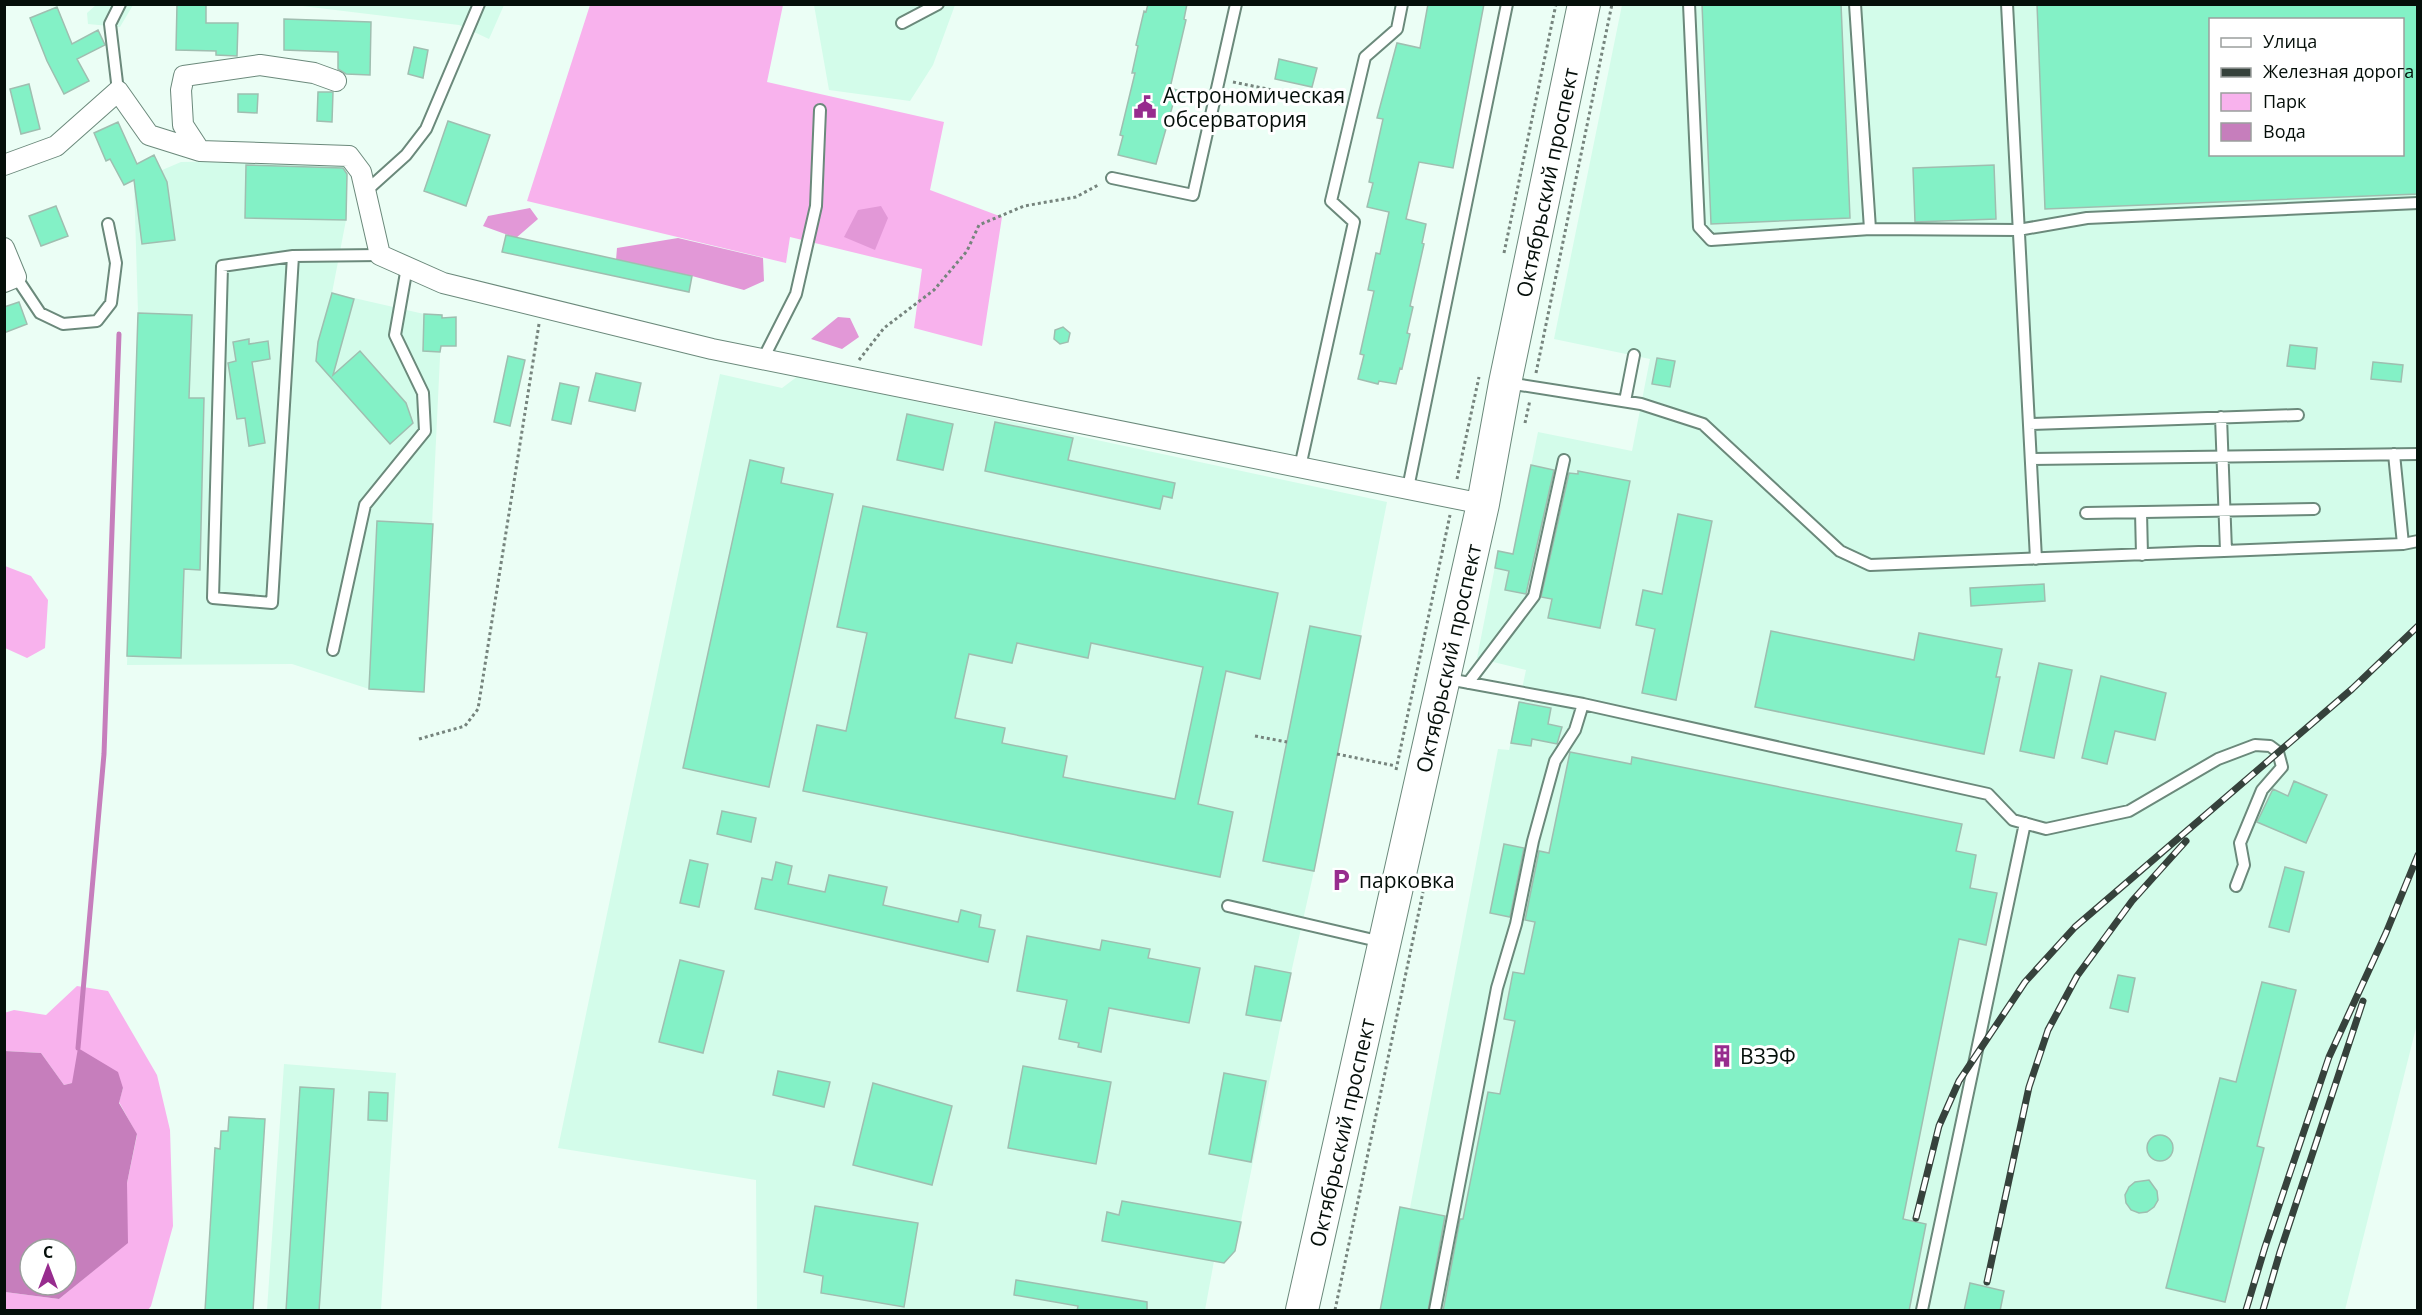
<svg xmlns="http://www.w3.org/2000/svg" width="2422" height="1315" viewBox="0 0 2422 1315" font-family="'Open Sans',sans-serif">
<rect width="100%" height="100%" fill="#ebfef5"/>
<path fill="#d3fcea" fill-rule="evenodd" d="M96 5H133L120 27 88 24 87 13Z
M294 5H504L489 39 459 25Z
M814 5H955L933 65 910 101 829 90Z
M1622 5H2417L2418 1020 2345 1310H1380L1400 1207 1410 1208 1498 749 1509 750 1526 670 1477 658 1498 551 1513 553 1538 432 1632 451 1650 359 1554 339ZM2210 20H2402V154H2210Z
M246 161 348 163 346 220 332 293 424 314 442 315 424 692 369 689 292 664 127 665 138 313 134 182 181 162Z
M720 374 782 388 798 376 1387 502 1314 871 1291 973 1235 1251 1224 1263 1214 1261 1205 1310H757L756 1180 558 1148Z
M284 1064 396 1073 381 1310H267Z"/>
<path fill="#f8b2ed" d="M590 5H783L767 82 944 122 930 190 1002 217 982 346 914 328 922 269 790 237 786 263 527 201Z
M5 566 31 576 48 600 45 648 27 658 5 648Z
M77 986 108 991 157 1075 170 1130 173 1226 151 1306 148 1310H5V1292L59 1299 127 1243V1183L137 1135 119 1102 123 1088 72 1083 64 1085 41 1053 5 1051 4 1013 14 1010 46 1015Z"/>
<path fill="#e298d7" d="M881 206 888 218 875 250 844 237 858 210Z
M530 208 538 219 516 238 483 226 488 216Z
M678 238 763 258 764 281 744 290 692 276 616 260 617 248Z
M838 317 850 318 859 337 842 349 811 339Z"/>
<path fill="#c67ebc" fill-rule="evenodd" d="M78 1048 118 1072 123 1088 119 1103 137 1134 127 1183 128 1243 59 1299 5 1292V1051L41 1053 64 1085 72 1083ZM30 1249H66V1285H30Z"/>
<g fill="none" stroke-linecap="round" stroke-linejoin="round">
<path stroke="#c67ebc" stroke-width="5" d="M78 1048 104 754 119 334"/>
</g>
<path fill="#83f1c6" stroke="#9fbeb0" stroke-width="1.5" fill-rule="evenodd" d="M177 4H206V23H238L237 56 216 55V51L176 50Z
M1148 4H1187L1184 19 1186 20 1170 88 1177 90 1156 164 1118 155 1123 136 1120 135 1135 73H1132L1138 46 1136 45 1144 11 1146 12Z
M1428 4H1484L1453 168 1419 162 1406 219 1426 224 1422 243 1424 244 1410 306 1413 307 1407 333 1410 334 1402 369 1400 368 1396 384 1379 381 1378 384 1358 379 1364 355 1360 354 1374 291 1368 290 1376 253 1380 254 1389 212 1367 207 1373 183 1369 182 1383 119 1377 118 1397 43 1420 48Z
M1702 4H1841L1850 218 1711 224Z
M2037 4H2418V194L2045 209ZM2211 20H2403V154H2211Z
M57 7 72 44 98 30 105 45 77 59 89 81 64 94 47 61 30 18Z
M284 19 371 22 370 75 346 74 338 69V52L284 50Z
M414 47 428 50 423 78 408 74Z
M1279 59 1317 68 1312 87 1275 79Z
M29 84 40 129 21 134 10 89Z
M318 92H333L332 122 317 121Z
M238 94H258L257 113 238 112Z
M448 121 490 135 466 206 424 191Z
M118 122 137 164 154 155 167 182 175 240 142 244 134 180 124 185 110 159 106 161 94 133Z
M246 165 343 168 347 174 346 220 245 218Z
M1994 165 1996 219 1915 222 1913 168Z
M56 206 68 236 41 246 29 216Z
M506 235 692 276 689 292 502 252Z
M332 293 354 299 333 375 360 351 406 403 413 423 390 444 316 361 318 342Z
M19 302 27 324 4 333V307Z
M138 313 192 315 189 398H204L200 570 184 569 181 658 127 656Z
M424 314 442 315V318L456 317V346H441L440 352 423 351Z
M1063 327 1070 333 1068 342 1060 344 1054 339 1055 330Z
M249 339V344L268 341 270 359 252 362 265 443 249 446 245 418 237 419 228 363 236 361 233 342Z
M2290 345 2317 348 2315 369 2287 366Z
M508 356 525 360 510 426 494 422Z
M1657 358 1675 361 1670 387 1652 384Z
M2373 362 2403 365 2401 382 2371 379Z
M596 373 641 383 635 411 589 401Z
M560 383 579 387 571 424 552 420Z
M907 414 953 424 943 470 897 460Z
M995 422 1073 438 1068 460 1175 483 1172 498 1163 496 1160 509 985 471Z
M750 460 784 468 781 483 833 494 769 787 683 768Z
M1531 465 1554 470 1526 594 1505 590 1509 571 1495 568 1498 551 1513 554Z
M1578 471 1630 481 1600 628 1548 618 1552 599 1541 597 1569 473 1578 474Z
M863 506 1278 593 1260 679 1226 671 1198 804 1233 812 1220 877 803 791 817 725 846 731 867 633 837 627ZM1017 643 1088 658 1091 643 1203 667 1175 799 1063 777 1067 756 1002 743 1005 728 955 718 969 654 1012 663Z
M1678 514 1712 521 1676 700 1642 693 1655 629 1636 625 1643 590 1662 594Z
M377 521 433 524 424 692 369 689Z
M2044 584 2045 601 1971 606 1970 588Z
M1310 626 1361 636 1314 871 1263 861Z
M1771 631 1914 660 1919 633 2002 649 1996 677H2000L1984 754 1755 707Z
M2039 663 2072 670 2054 758 2020 751Z
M2101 676 2166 693 2155 740 2115 731 2107 764 2082 758Z
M1519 702 1551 708 1548 724 1562 727 1557 744 1532 739 1531 746 1511 743Z
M1570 752 1631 764 1632 757 1962 824 1956 851 1976 855 1970 888 1997 893 1986 945 1959 939 1903 1219 1926 1224 1909 1311H1443L1460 1219H1463L1488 1092 1500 1094 1515 1021 1504 1019 1513 972 1524 974 1535 922 1525 920 1539 851 1549 853Z
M2294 781 2327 795 2306 843 2257 822 2273 789 2288 796Z
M722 811 756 818 751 842 717 834Z
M1504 844 1524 848 1510 917 1490 913Z
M690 860 708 864 699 907 680 903Z
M776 862 792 866 788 884 825 892 829 875 887 887 883 905 958 922 961 910 981 915 979 927 995 930 988 962 755 909 762 878 772 880Z
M2285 867 2304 872 2289 932 2269 927Z
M1027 936 1100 950 1102 940 1150 949 1148 958 1200 968 1189 1023 1109 1008 1101 1052 1078 1047 1079 1043 1059 1039 1067 1000 1017 991Z
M680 960 724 971 703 1053 659 1042Z
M1255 966 1291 973 1281 1021 1246 1015Z
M2118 975 2135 978 2128 1012 2110 1008Z
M2262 982 2296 990 2257 1146 2264 1148 2225 1302 2166 1288 2220 1078 2236 1082Z
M1023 1066 1111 1082 1096 1164 1008 1148Z
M778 1071 830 1082 824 1107 773 1095Z
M1224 1073 1266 1081 1251 1162 1209 1154Z
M873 1083 952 1106 932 1185 853 1165Z
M300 1087 334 1089 319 1311H286Z
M369 1092 388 1093 387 1121 368 1120Z
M229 1117 265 1119 253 1311H205L215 1148 220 1149 221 1131H228Z
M2147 1148a13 13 0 1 1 26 0a13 13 0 1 1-26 0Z
M2149 1180 2157 1191 2158 1200 2154 1207 2147 1212 2139 1213 2131 1210 2126 1203 2125 1195 2129 1187 2135 1182Z
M1122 1201 1241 1222 1235 1251 1224 1263 1102 1241 1107 1212 1119 1215Z
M815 1206 918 1223 904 1307 821 1293 823 1276 804 1272Z
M1400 1207 1445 1216 1428 1311H1380Z
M1016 1280 1147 1302V1311H1077L1078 1306 1014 1295Z
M1970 1283 2004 1291 2000 1311H1964Z"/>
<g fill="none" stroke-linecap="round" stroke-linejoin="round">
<g stroke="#6b897b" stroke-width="14">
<path id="lane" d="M1689 4 1699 227 1711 240 1870 229 2018 230 2087 218 2418 203
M1855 4 1870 229
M2007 4 2036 559
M902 23 938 4
M118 91 110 24 120 4
M1112 178 1193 195 1236 4
M366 191 406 155 426 129 479 4
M293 256 272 603 213 598 222 266 293 256 380 255
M16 277 40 313 63 324 97 321 111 303 116 263 108 224
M763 359 796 294 816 206 820 110
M1508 383 1641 404 1703 424 1840 551 1870 565 2403 544 2418 541
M1625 401 1634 355
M2221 417 2226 551
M2029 424 2298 415
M2394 454 2403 544
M2031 459 2418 454
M1300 467 1354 222 1331 201 1365 57 1397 29 1402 4
M1408 488 1507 4
M2141 512 2142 555
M2086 513 2314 509
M333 650 365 505 425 431 423 393 395 335 407 267
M1448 679 1583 704 1988 794 2013 820 2046 829 2129 811 2218 759 2255 745 2270 746 2278 752 2282 767 2262 790 2240 843 2244 865 2236 886
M1468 683 1534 596 1564 460
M1228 906 1382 942
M1435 1310 1497 988 1516 924 1533 841 1555 761 1575 730 1583 704
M1922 1310 2025 823"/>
</g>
<g stroke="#6b897b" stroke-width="22">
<path id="street" d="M200 151 183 125 181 90 184 76 260 65 314 73 336 81
M4 165 56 146 118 91 149 135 200 151 349 156 361 172 380 255 443 283 712 349 1483 504
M4 248 16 277 4 282"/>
</g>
<g stroke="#6b897b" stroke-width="34">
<g id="primary">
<path id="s1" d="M1302 1310 1483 504 1505 383 1584 4"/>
</g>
</g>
<path stroke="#76847d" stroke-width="3" stroke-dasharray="3 3" stroke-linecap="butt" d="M1233 82 1341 104
M1504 253 1556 4
M859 360 884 328 934 290 967 251 979 225 1024 206 1076 197 1100 184
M1536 373 1612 4
M1525 423 1530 400
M1457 479 1479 377
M1255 736 1287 742
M419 739 465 726 478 709 539 324
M1337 754 1396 766
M1396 770 1450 515
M1335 1310 1423 892"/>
<use href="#lane" stroke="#fff" stroke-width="10"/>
<use href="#street" stroke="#fff" stroke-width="20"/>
<use href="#primary" stroke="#fff" stroke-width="32"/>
<g stroke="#36423c" stroke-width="7">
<path id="rail" d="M1916 1218 1939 1126 1959 1081 2025 982 2075 927 2352 689 2418 626
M1987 1282 2029 1087 2048 1030 2077 976 2132 901 2186 841
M2246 1310 2265 1247 2329 1057 2386 933 2418 855
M2263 1310 2280 1252 2363 1001"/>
</g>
<use href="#rail" stroke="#fff" stroke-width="4.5" stroke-dasharray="14" stroke-linecap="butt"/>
</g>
<defs>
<g id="civic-bare" transform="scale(1.8)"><path d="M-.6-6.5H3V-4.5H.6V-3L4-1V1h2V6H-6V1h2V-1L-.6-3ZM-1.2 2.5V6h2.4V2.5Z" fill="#972c8e" stroke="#fff" stroke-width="2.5" paint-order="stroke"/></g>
<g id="parking-bare" transform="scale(1.8)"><path d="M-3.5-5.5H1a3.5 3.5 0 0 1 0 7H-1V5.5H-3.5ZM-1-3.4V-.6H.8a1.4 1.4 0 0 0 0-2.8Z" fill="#972c8e" stroke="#fff" stroke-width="2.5" paint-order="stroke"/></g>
<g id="building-bare" transform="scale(1.8)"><path d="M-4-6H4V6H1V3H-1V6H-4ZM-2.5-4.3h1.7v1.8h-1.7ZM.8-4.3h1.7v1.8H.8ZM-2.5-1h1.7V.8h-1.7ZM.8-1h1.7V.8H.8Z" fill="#972c8e" stroke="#fff" stroke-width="2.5" paint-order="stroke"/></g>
</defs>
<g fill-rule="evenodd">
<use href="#civic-bare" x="1145" y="107"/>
<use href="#parking-bare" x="1341" y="880"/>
<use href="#building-bare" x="1722" y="1056"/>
</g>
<g text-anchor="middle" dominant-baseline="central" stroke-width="6" stroke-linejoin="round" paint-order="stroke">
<g font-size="21" fill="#050f0a" stroke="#fff" text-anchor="start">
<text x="1163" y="95">Aстрономическая<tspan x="1163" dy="24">обсерватория</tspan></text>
<text x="1359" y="880">парковка</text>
<text x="1740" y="1056">ВЗЭФ</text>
</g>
<g font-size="21" fill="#050f0a" stroke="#fff">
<text stroke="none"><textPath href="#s1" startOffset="1154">Октябрьский проспект</textPath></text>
<text stroke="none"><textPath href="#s1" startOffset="668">Октябрьский проспект</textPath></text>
<text stroke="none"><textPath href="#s1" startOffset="182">Октябрьский проспект</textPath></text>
</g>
</g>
<rect width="2422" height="1315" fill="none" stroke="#050f0a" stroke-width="12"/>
<rect x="2209" y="18" width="195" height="138" fill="#ffffff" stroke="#9b9f9d" stroke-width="1.5"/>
<rect x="2221" y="38" width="30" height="9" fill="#ffffff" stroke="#9b9f9d" stroke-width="1.5"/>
<text x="2263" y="48" font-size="18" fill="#050f0a">Улица</text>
<rect x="2221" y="68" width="30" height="9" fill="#36423c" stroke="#9b9f9d" stroke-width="1.5"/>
<text x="2263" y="78" font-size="18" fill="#050f0a">Железная дорога</text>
<rect x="2221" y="93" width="30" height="18" fill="#f8b2ed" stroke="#9b9f9d" stroke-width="1.5"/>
<text x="2263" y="108" font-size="18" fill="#050f0a">Парк</text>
<rect x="2221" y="123" width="30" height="18" fill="#c67ebc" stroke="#9b9f9d" stroke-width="1.5"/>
<text x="2263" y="138" font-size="18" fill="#050f0a">Вода</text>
<g transform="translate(48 1267)"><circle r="28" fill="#ffffff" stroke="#9b9f9d" stroke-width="1.5"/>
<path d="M0-4.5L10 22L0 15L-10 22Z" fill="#972c8e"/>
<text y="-9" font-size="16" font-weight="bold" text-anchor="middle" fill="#050f0a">С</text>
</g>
</svg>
